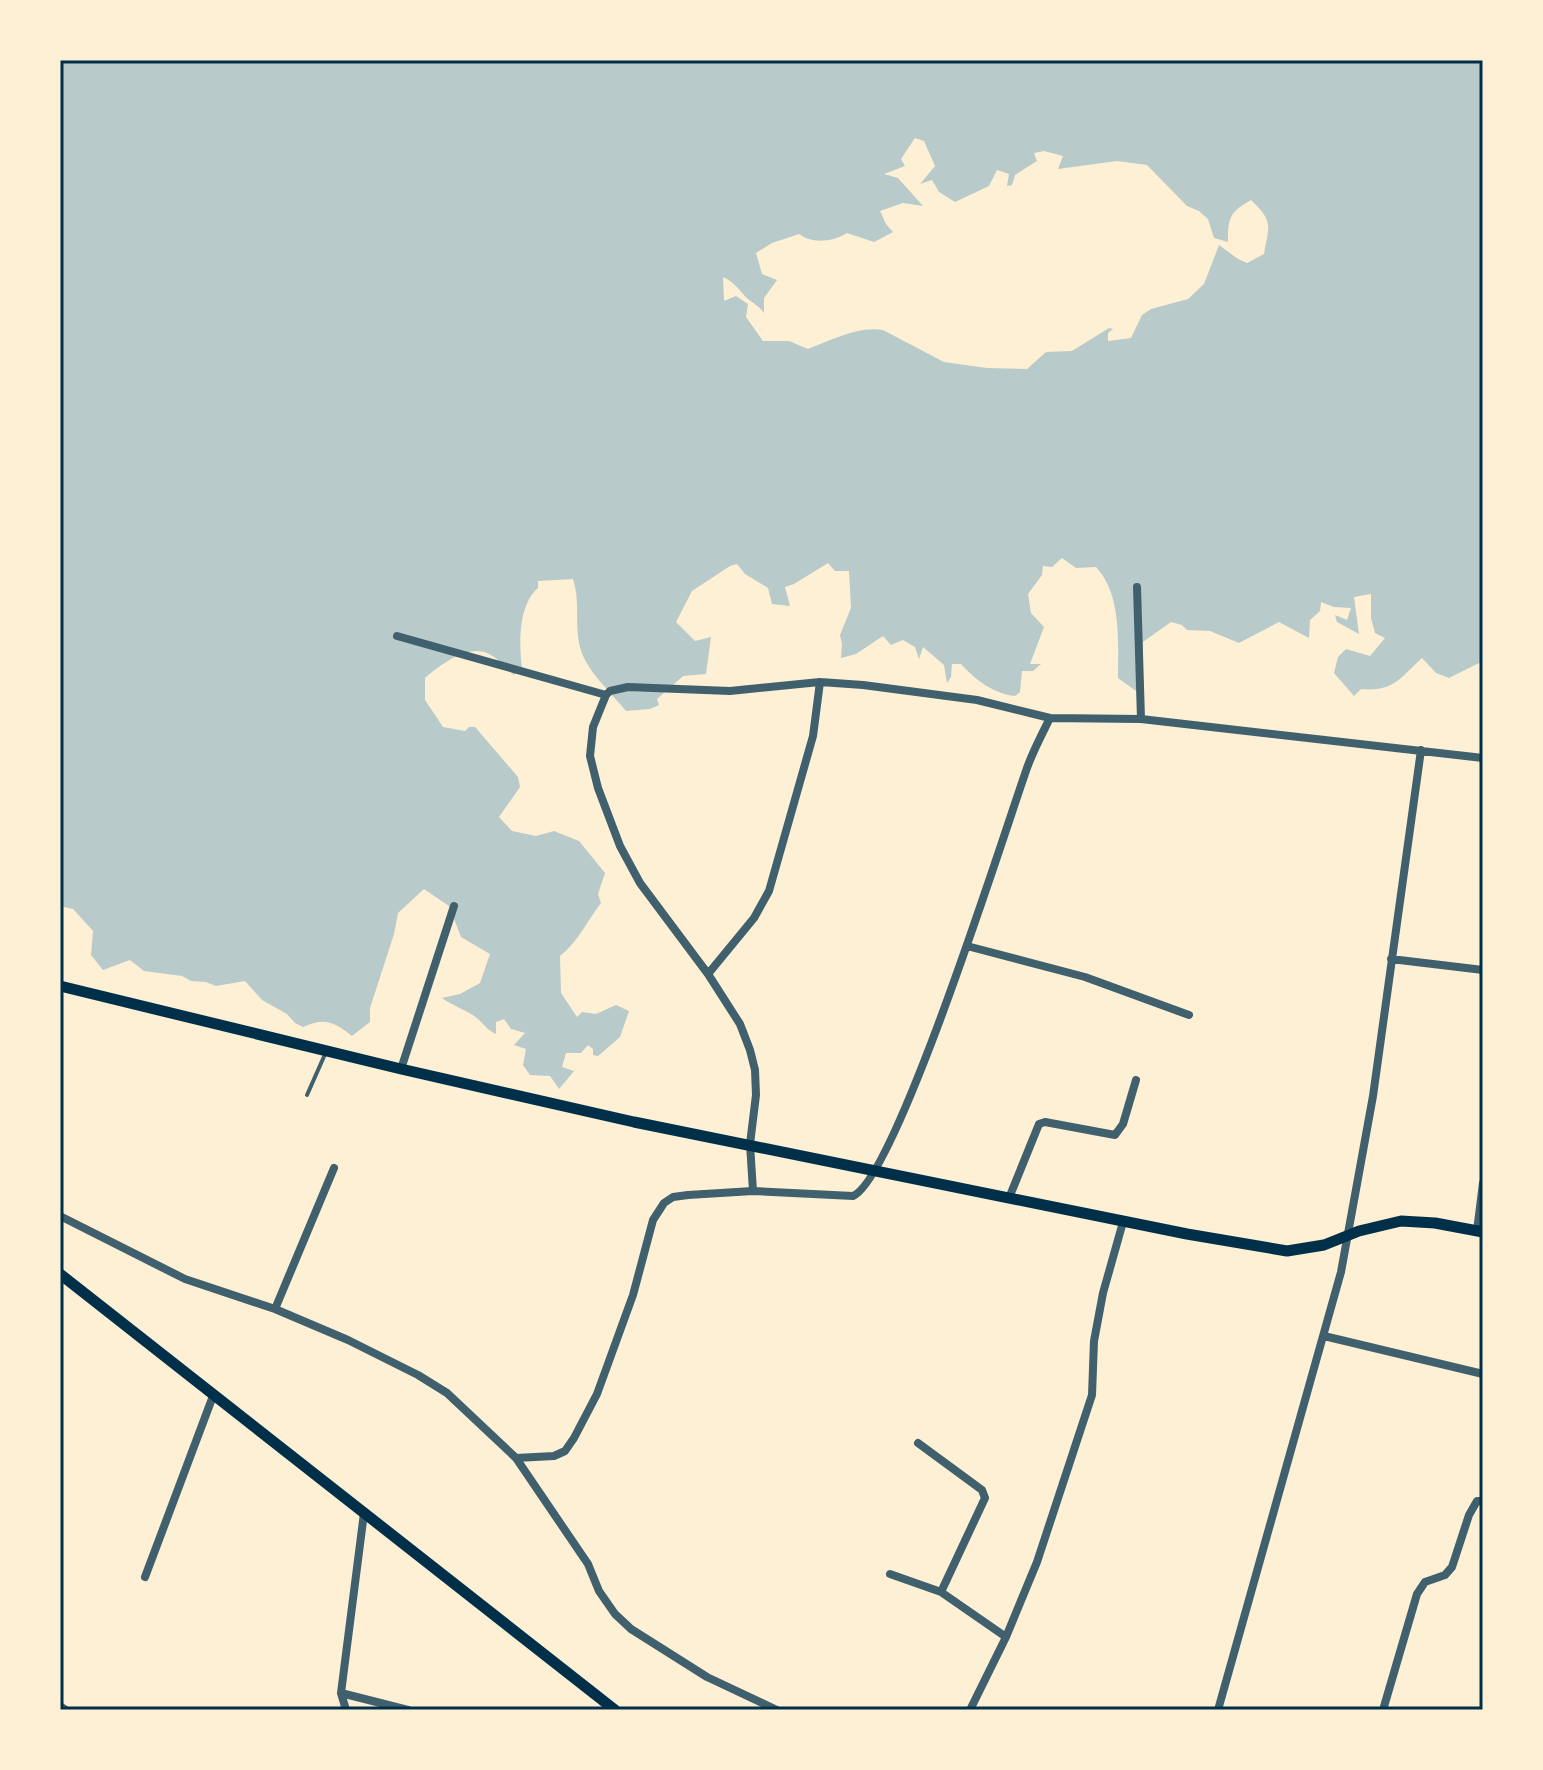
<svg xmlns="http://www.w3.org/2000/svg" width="1543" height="1770" viewBox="0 0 1543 1770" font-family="Arial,sans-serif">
<rect width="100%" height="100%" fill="#fdf0d5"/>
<path fill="#b9caca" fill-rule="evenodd" d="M60 60H1483V665L1479 663 1449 678 1436 673 1422 658C1400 678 1394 692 1361 689L1354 696 1334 673 1338 657 1346 649 1370 656 1385 638 1375 633 1371 618V594L1354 597 1359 634 1337 622 1335 615 1347 620 1351 608 1334 607 1321 602 1320 611 1310 620 1309 638 1279 622 1239 643 1210 631 1187 630 1182 625 1171 622 1143 642 1142 669 1136 691 1118 678C1118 642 1122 595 1096 567L1076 568 1062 558 1052 567 1043 566 1042 575 1028 594 1031 613 1044 627 1030 664H1041L1033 671H1022L1020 692 1015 696C994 694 974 679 961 664H952L951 677 947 683 944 665 923 647 919 659 915 647 903 640 891 645 883 636 856 654 841 658 842 644 840 635 851 608 849 571H835L828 563 794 584 785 587 790 606 772 604 768 588 745 574 737 564 730 566 692 591 676 622 695 641 711 637 706 674 683 676 657 699 659 705 650 709 626 711C609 690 584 669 579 643 575 621 580 600 573 579L538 581V588C518 605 519 645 522 668L514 675C506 668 498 658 489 654 469 643 440 665 425 678V700L443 727 465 731 469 727H475L518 777 520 787 499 817 512 831 536 836 554 831 579 841 605 873 598 894 601 903C587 921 578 942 560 956L561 993 577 1017 582 1012 596 1014 616 1005 629 1011 620 1037 598 1056 593 1055V1049L588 1045 581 1053H566L562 1067 574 1071 559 1089 550 1076 530 1075 523 1065 526 1049 514 1045 525 1033 511 1029 504 1019 496 1022V1034C488 1030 487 1028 481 1022 471 1011 454 1007 442 998L460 994 480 983 490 954 461 937 449 906 424 889 398 913 394 934 370 1008V1022L352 1036C334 1022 325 1017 303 1027L295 1023 287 1014 262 1000 245 981 216 986 206 982 191 981 182 976 144 971 130 960 103 970 91 955 93 931 73 909 60 906ZM915 138 924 141 935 166 920 184 932 180 939 192 955 202 989 186 997 170 1009 174 1007 186 1012 185 1015 175 1037 161 1034 153 1044 151 1063 156 1058 169 1117 161 1147 165 1187 206 1199 211 1208 219 1214 238 1228 242C1228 217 1230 212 1251 200 1274 222 1269 225 1264 254L1247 263 1238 259 1219 245 1204 284 1188 299 1151 309 1142 315 1131 338 1108 341V333L1113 329 1109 328 1072 351 1046 352 1027 369 987 368 944 362 883 330C857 326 832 340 808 349L789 341H763L746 317 748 304 736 296 724 301 723 277C736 283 739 291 748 299 754 304 759 306 764 313V298L777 280 762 274 756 253 772 243 799 234C812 244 833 242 847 233L874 242 893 232 886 224 880 211 903 203 923 206 898 178 884 174 905 166 901 159Z"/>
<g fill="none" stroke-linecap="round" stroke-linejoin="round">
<path stroke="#3f606c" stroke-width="4" d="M307 1095 326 1052"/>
<path stroke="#3f606c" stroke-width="8" d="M1137 587 1141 719
M397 636 606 695
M967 946 1085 977 1189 1015
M1391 959 1483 970
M708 974 754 918 769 891 813 736 820 682
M401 1069 454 906
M753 1191 750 1144 756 1095 755 1070 750 1050 740 1024 708 974 640 883 620 846 598 788 590 756 593 727 606 695 610 691 628 687 730 691 820 682 863 685 977 700 1050 718 1141 719 1483 758
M1009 1198 1039 1124 1045 1122 1115 1135 1123 1124 1136 1080
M60 1216 185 1279 275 1309 348 1340 418 1375 447 1393 516 1458 588 1564 599 1591 615 1614 631 1629 707 1677 777 1710
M1477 1231 1483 1183
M275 1309 334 1168
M1324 1336 1483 1374
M918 1443 982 1490 985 1498 941 1592
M516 1458 554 1456 565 1451 574 1438 597 1394 633 1295 653 1220 664 1203 673 1197 688 1195 753 1191 853 1196C896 1178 1005 830 1027 768 1033 751 1042 734 1050 718
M890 1574 941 1592 1006 1637
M145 1577 213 1396
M341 1693 408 1710
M60 1706 66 1710
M346 1710 341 1693 364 1513
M970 1710 1006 1637 1037 1562 1092 1395 1094 1341 1103 1293 1123 1222
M1218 1710 1341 1272 1373 1096 1421 750
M1383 1710 1417 1594 1425 1582 1445 1575 1452 1567 1469 1515 1477 1501H1483"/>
<path stroke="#003049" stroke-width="11" d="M60 986 401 1069 634 1122 1187 1234 1287 1251 1324 1245 1359 1231 1401 1221 1435 1223 1483 1232
M60 1274 615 1710"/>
</g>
<rect width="1543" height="1770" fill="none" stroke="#fdf0d5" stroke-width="124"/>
<rect x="62" y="62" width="1419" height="1646" fill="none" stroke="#003049" stroke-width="3"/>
</svg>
